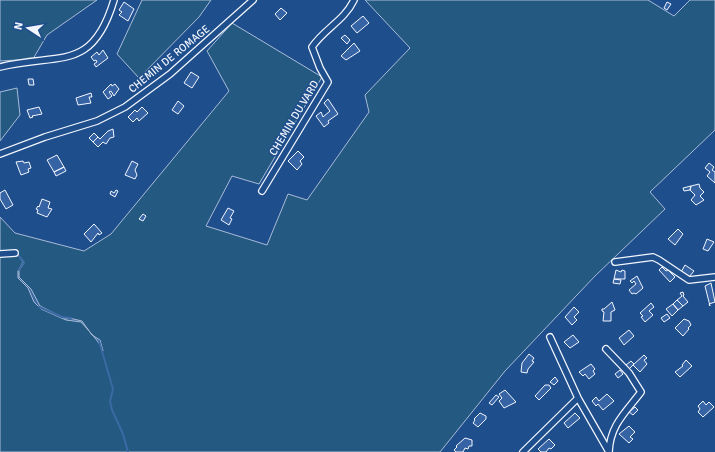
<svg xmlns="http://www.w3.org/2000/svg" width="715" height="452" viewBox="0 0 715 452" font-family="Signika,sans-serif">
<rect width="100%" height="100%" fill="#1f4e8c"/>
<path fill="#245a82" stroke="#a8bbd7" d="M0 0H97L47 35 33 59 0 61Z
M142 0H211L199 17 139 78 117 54Z
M365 0H648L674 16 690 0H715V130L650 192 665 209 595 276 505 371 440 452H0V217L15 233 84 251 111 234 229 91 207 51 232 23 322 77 259 184 232 176 206 226 267 245 288 194 307 200 369 112 365 95 410 48Z
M17 88 20 115 0 141V92Z"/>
<path fill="#3b69a3" stroke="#a8bbd7" d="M21 259 24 263 19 271V277L31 289 40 306 66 319 69 318 82 321 92 335 100 340 103 351C100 342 88 330 81 322L66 320 41 309 34 302 28 288 18 278V271L23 262Z"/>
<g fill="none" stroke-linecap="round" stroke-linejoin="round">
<path stroke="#3b69a3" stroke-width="2" d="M18 255 24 262 19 270
M39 307 62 317 71 318
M99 341 113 389 110 401 112 410 123 434 128 452"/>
</g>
<path fill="#3563a3" stroke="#f2f6ff" d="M124 2 134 9 128 21 119 15 122 12 119 10Z
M667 2 671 4 667 10 664 8Z
M281 8 287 13 280 20 275 14Z
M363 16 369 23 357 33 351 26Z
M345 35 350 40 347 44 341 38Z
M354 43 360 51 346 60 341 56Z
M103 50 108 58 96 67 94 64 97 62 96 60 94 61 91 57 97 52 99 55Z
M191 72 199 77 192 88 184 83Z
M28 79H33L34 85H29Z
M111 84 112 86 115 84 119 89 114 96 111 91 109 92 112 96 108 99 103 92Z
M91 93 92 97H89L91 103 78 105 76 98Z
M328 99 338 114 328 121 329 123 324 127 316 116 321 112 323 117 330 111 324 103Z
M178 101 184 106 178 114 172 110Z
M39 107 42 114 32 116 33 117 30 118 27 110Z
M142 107 148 113 139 121 137 118 133 122 128 117 135 110 137 112Z
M113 129 114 137 110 138 106 144 103 142 98 147 93 142 98 137 100 139 108 131Z
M94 133 98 137 93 142 89 138Z
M298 151 304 157 300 161 302 164 297 170 288 161Z
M57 155 64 167 54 172 47 160Z
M23 161 24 163 29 162 31 168 28 169 29 172 21 175 16 162Z
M132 161 138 164 135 170 137 175 135 179 125 175Z
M709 163 714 167 712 170 715 172V183L707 176 710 172 705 168Z
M64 167 66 171 56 176 54 172Z
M699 184 700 188 704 192 700 196 704 200 696 205 691 200 695 195 690 190 691 186Z
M691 186 690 190 684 191 683 188Z
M5 190 13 205 6 209 0 199V193Z
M116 190 118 191 115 197 110 194 111 191 114 193Z
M42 199 50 202 48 208 52 209 47 217 37 213 38 210 36 209 38 206 39 207Z
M228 208 234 211 230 218 232 219 229 225 221 220Z
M143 214 146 216 143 221 139 219Z
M94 224 102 233 99 235 98 233 91 242 84 234Z
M678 229 683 234 675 245 668 239Z
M707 239 714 242 708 251 703 249Z
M685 265 694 271 688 278 680 274Z
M662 267 666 271 668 270 675 277 670 282 659 270Z
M616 270 621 272 622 270 625 271V279H614Z
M637 276 643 288 636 294 634 293 632 294 629 290 636 284 634 281 632 283 630 281Z
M614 279 621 280 620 284 613 283Z
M711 283 715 302 709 304 710 306 705 286Z
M683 292 684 295 683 296 688 302 683 306 677 300 682 296 680 293Z
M677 300 683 306 678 310 673 304Z
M612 302 615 310 611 312V321H603L604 312 602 311V309H604Z
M651 303 654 307 649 311 653 315 645 322 641 317 643 316 640 313Z
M673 304 678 310 672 316 666 309Z
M574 307 579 312 574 317 577 320 572 325 565 317Z
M667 314 670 318 664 322 661 318Z
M684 319 689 321 691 325 688 328 689 329 683 336 675 328Z
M629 330 634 336 624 345 619 338Z
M573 335 579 342 570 348 564 342Z
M529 354 534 358 532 361 534 362 528 369 527 373 521 372 522 363Z
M644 355 647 358 644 360 647 364 640 372 633 365Z
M686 360 692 366 680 377 675 372 683 366 682 365Z
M631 361 634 364 629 369 626 365Z
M591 364 595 369 593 371 595 374 589 379 585 374 583 376 579 372Z
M620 370 623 374 618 378 615 374Z
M555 377 558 381 554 385 550 382Z
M545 385H549L551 388 539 400 535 396Z
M505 390 516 402 504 408 499 401 502 398 499 394Z
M607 394 614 401 603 410 598 404 596 406 592 401 596 397 599 401Z
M496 395 499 397 492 405 489 403Z
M703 401 706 405 709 402 714 407 703 417 698 412 700 409 698 406Z
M635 407 638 410 633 415 629 412Z
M480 413 486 416V419L478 427 473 423 475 420 474 419Z
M575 413 580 418 568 428 564 423Z
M629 426 635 432 630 437 633 439 629 443 619 434Z
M465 438 472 440V446H469L468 449 465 448 463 452H456L454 450 457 447 456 446Z
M549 439 555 445 551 449 549 448 546 452H541L538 449Z"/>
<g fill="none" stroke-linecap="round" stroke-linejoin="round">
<g stroke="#f2f6ff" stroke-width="8">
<path id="street" d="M0 67C58 52 92 74 114 0
M0 154 45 137 97 121 125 107 170 74 253 0
M262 191 328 82 320 68 312 47C325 28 344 21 354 0
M0 254 15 253
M615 262 653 257 659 260 689 280 715 277
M550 337 578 398 609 452
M606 349 629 373 641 392C626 412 610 425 609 452
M523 452 578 398"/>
</g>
<use href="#street" stroke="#1f4e8c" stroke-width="5.5"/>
</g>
<g text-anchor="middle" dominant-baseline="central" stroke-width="3" stroke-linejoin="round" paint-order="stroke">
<g font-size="11" fill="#f2f6ff" stroke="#1f4e8c">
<text transform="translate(169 59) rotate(-39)">CHEMIN DE ROMAGE</text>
<text transform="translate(294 118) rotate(-59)">CHEMIN DU VARD</text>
</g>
</g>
<g transform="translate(28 28) rotate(282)" stroke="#1f4e8c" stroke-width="3" paint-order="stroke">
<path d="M0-3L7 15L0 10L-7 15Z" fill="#f2f6ff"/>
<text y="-6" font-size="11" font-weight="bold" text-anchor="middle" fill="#f2f6ff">N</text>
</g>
</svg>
